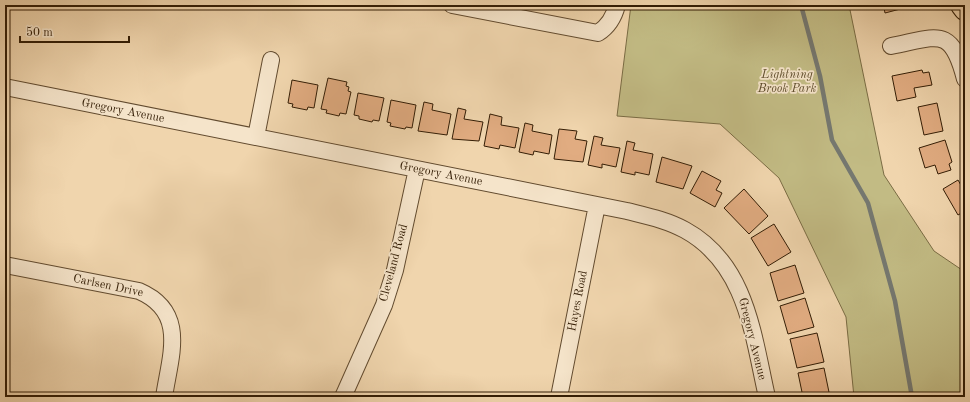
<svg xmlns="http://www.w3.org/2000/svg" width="970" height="402" viewBox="0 0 970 402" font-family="'Old Standard TT',serif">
<rect width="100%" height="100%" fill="#f0d5ad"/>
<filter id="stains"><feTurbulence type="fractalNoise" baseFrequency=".005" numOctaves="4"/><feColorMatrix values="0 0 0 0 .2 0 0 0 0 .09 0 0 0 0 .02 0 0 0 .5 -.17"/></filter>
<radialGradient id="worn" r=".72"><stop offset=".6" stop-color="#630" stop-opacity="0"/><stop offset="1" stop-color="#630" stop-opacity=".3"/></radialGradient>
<path fill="#c2bb84" stroke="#7a6c44" d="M631 5H849L884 175 934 251 965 272V397H854L846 317 779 178 720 124 617 116Z"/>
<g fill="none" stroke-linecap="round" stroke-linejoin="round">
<path stroke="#757870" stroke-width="4.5" d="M801 5 820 76 832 140 868 203 895 301 912 397"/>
</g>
<path fill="#e1ac81" stroke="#331d05" d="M880 5H908V7L885 13 884 8 880 9Z
M922 70 923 73 929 72 932 85 914 88 916 97 897 101 892 76Z
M328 78 347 82 346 86 349 87 348 91 351 92 346 114 340 113 339 116 326 113 327 110 321 109Z
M292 80 318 85 314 108 308 107 307 110 292 107 293 104 288 103Z
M358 93 384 98 379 121 373 120 372 122 359 119V116L354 115Z
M391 100 416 105 412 128 406 127 405 129 390 126 391 123 387 122Z
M424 102 433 104 432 110 451 114 447 135 418 131Z
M937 103 943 131 924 135 918 107Z
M458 108 466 110 464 119 483 122 479 141 452 139Z
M490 114 502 117 501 125 519 128 515 148 500 145 499 149 484 146Z
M525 123 533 125 532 131 552 135 549 154 534 151 533 155 519 152Z
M559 129 577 131 575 139 587 141 583 162 554 159Z
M594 136 603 138 601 145 620 148 616 167 602 164V168L588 165Z
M945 140 952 162 949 164 951 170 938 174 935 165 925 168 919 148Z
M627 141 635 143 633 150 653 154 649 175 635 172V175L621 172Z
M662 157 692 166 683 189 656 182Z
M702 171 721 181 716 190 722 193 715 207 690 193Z
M958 180 965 192V211L958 215 943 189Z
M744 189 768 216 749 234 724 208Z
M774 224 791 252 768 266 751 238Z
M795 265 804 293 778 301 770 273Z
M805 298 814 327 788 334 780 306Z
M817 333 824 362 797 368 790 339Z
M824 368 830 397H803L798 373Z"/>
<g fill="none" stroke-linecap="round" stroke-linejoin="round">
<g stroke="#624b2f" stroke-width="18">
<path id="street" d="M452 5 598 33C609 26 614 17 617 5
M891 46C938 37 951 25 965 79
M5 87 627 211C647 216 667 220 685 230 747 264 753 336 767 397
M256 137 271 60
M5 265 139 291C188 312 170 356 164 397
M343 397 384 305 395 270 417 169
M559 397 597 205"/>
</g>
<g stroke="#331d05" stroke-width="24">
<path id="highway" d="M962 5 965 9"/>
</g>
<use href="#street" stroke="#f5e4ca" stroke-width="16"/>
<use href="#highway" stroke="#f0d5ad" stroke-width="22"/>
</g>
<g text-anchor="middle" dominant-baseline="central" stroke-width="3.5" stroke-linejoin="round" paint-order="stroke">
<g font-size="12" font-style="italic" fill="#5e4c2b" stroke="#f5e4ca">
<text x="787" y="75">Lightning<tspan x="787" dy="14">Brook Park</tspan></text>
</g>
<g font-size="12" fill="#331d05" stroke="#f5e4ca">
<text transform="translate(123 111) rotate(11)">Gregory Avenue</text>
<text transform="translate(441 174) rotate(11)">Gregory Avenue</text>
<text transform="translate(394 263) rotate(-75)">Cleveland Road</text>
<text transform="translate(108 286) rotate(12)">Carlsen Drive</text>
<text transform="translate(578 301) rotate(-79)">Hayes Road</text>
<text transform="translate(752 339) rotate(76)">Gregory Avenue</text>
</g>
</g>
<rect width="970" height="402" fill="none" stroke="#f0d5ad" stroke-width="20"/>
<rect x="6" y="6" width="958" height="390" fill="none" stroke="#331d05" stroke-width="2"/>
<rect x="10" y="10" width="950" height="382" fill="none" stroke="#331d05"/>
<path d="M20 36v6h109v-6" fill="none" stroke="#331d05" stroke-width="2"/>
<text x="26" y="36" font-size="12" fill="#331d05" stroke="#f5e4ca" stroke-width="3" paint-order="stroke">50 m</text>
<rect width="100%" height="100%" filter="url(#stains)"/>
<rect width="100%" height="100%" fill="url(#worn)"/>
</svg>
